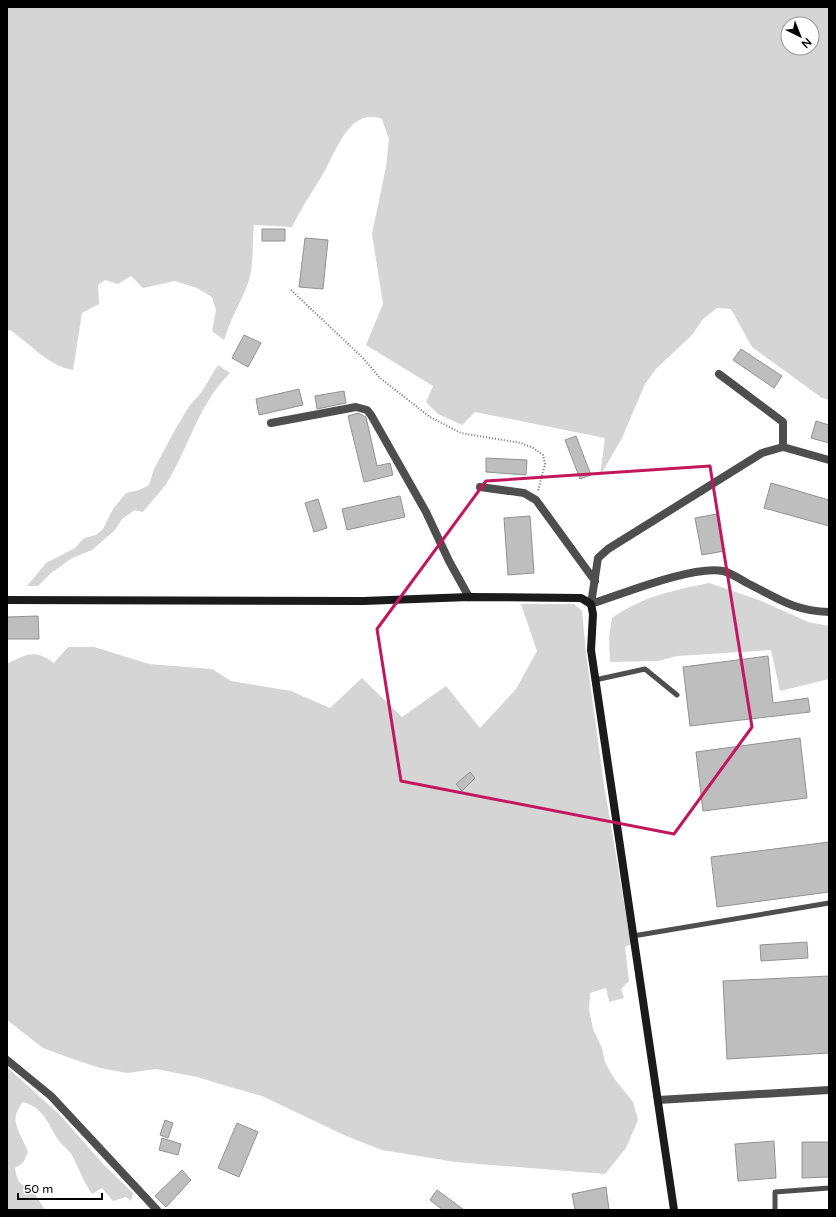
<svg xmlns="http://www.w3.org/2000/svg" width="836" height="1217" viewBox="0 0 836 1217" font-family="'Varela Round',sans-serif">
<rect width="100%" height="100%" fill="#fff"/>
<path fill="#d5d5d5" fill-rule="evenodd" d="M7 7H829V400L822 398 752 347 731 309 717 308 703 319 692 335 656 369 645 384 622 438 600 476 605 438 475 412 462 425 438 414 426 402 433 386 366 345 383 304 372 234 386 167 389 139 382 119C348 105 334 158 320 179 310 195 300 210 292 227L254 225C252 243 254 264 249 280 242 301 230 319 224 340L212 331 216 310 212 297 197 288 175 281 143 288 131 276 118 284 105 280 98 285 99 304 82 313 73 370C48 366 30 343 10 330H7ZM788 24H812V48H788Z
M218 365 230 373C202 400 190 441 171 476 164 489 152 500 143 512L135 510 122 519 115 530 92 550 72 558 51 573 38 586H27L46 563 75 548 84 538 96 535 103 529 113 509 126 493 139 490 149 485 154 469 176 428 190 405 201 393Z
M709 583 759 600 808 622 829 626V679L780 691 771 650 677 656 658 661 610 662 609 637 612 618C644 596 671 591 709 583Z
M521 604H574L582 611 586 653 604 785 631 944 625 947 629 981 621 989 624 998 609 1002 606 988 590 993 589 1010 593 1029 602 1048 605 1062 613 1077 633 1102 638 1120 626 1148 605 1174 455 1162 382 1150 346 1136 262 1096 230 1087 197 1077 156 1069 127 1073 100 1068 70 1058 43 1048 7 1020V664C27 654 34 649 54 663L68 647H94L149 664 212 669 231 681 291 691 330 708 362 678 402 717 446 686 480 728 516 689 537 651Z
M7 1067 60 1115 104 1165 133 1193 131 1201 126 1197 113 1201 102 1188 92 1194C83 1181 79 1168 72 1155 69 1150 63 1146 59 1141 48 1125 45 1108 23 1102 7 1121 21 1133 28 1152L23 1163 15 1168C17 1181 19 1185 32 1189L45 1210H7Z"/>
<path fill="#bebebe" stroke="#929292" d="M262 229H285V241H262Z
M305 238 328 240 323 289 299 287Z
M244 335 261 343 248 367 232 358Z
M741 349 782 376 774 388 733 360Z
M299 389 303 405 259 415 256 399Z
M344 391 346 403 317 409 315 396Z
M358 413 366 417 377 466 390 463 393 475 364 482 348 416Z
M816 421 829 425V443L811 438Z
M576 436 591 475 580 479 565 440Z
M486 458 527 460 526 475 486 472Z
M771 483 829 500V526L764 508Z
M400 496 405 517 347 530 342 509Z
M318 499 327 528 314 532 305 503Z
M717 514 724 551 702 555 695 518Z
M530 516 534 573 508 575 504 518Z
M38 616 39 639H7V617Z
M768 656 773 703 808 698 810 712 690 726 683 667Z
M800 738 807 798 703 811 696 752Z
M470 772 475 778 462 791 456 784Z
M829 842V892L717 907 711 857Z
M807 942 808 958 761 961 760 945Z
M829 976V1053L727 1059 723 981Z
M165 1120 173 1123 168 1138 160 1135Z
M237 1123 258 1132 239 1177 218 1168Z
M162 1138 181 1144 178 1155 159 1150Z
M774 1141 776 1178 738 1181 735 1144Z
M802 1142H829V1177L802 1178Z
M182 1170 191 1180 166 1207 155 1196Z
M606 1187 609 1210H575L572 1194Z
M437 1190 464 1210H443L430 1200Z"/>
<g fill="none" stroke-linecap="round" stroke-linejoin="round">
<path stroke="#707070" stroke-width="2" stroke-dasharray="1 2" stroke-linecap="butt" d="M291 290 363 358 380 378 430 417 461 433 521 443 533 448 543 455 545 464 538 491"/>
<path stroke="#4e4e4e" stroke-width="5" d="M595 680 645 669 677 695
M633 936 829 903
M775 1210V1192L829 1188"/>
<path stroke="#4e4e4e" stroke-width="8" d="M719 374 783 422V447
M271 423 356 407 367 410 371 415 426 512 449 561 469 597
M829 460 783 447 762 453 608 549 598 558 591 604C622 594 693 565 723 571 731 573 740 579 747 583 777 598 794 611 829 612
M480 487 524 493 536 500 595 581
M7 1060 51 1096 157 1210
M658 1100 829 1090"/>
<path stroke="#1b1b1b" stroke-width="8" d="M7 600 363 601 469 597 581 598 591 604 593 614 591 650 674 1210"/>
</g>
<path fill="none" stroke="#c2185b" stroke-width="3" stroke-linejoin="round" d="M710 466 752 727 674 834 401 781 377 629 486 481Z"/>
<rect width="836" height="1217" fill="none" stroke="#000000" stroke-width="16"/>
<g transform="translate(800 36) rotate(137)"><circle r="19" fill="#ffffff" stroke="#999999"/>
<path d="M0-3L7 15L0 10L-7 15Z" fill="#000000"/>
<text y="-6" font-size="11" font-weight="bold" text-anchor="middle" fill="#000000">N</text>
</g>
<path d="M18 1193v6h84v-6" fill="none" stroke="#000000" stroke-width="2"/>
<text x="24" y="1193" font-size="12" fill="#000000" stroke="#ffffff" stroke-width="3" paint-order="stroke">50 m</text>
</svg>
